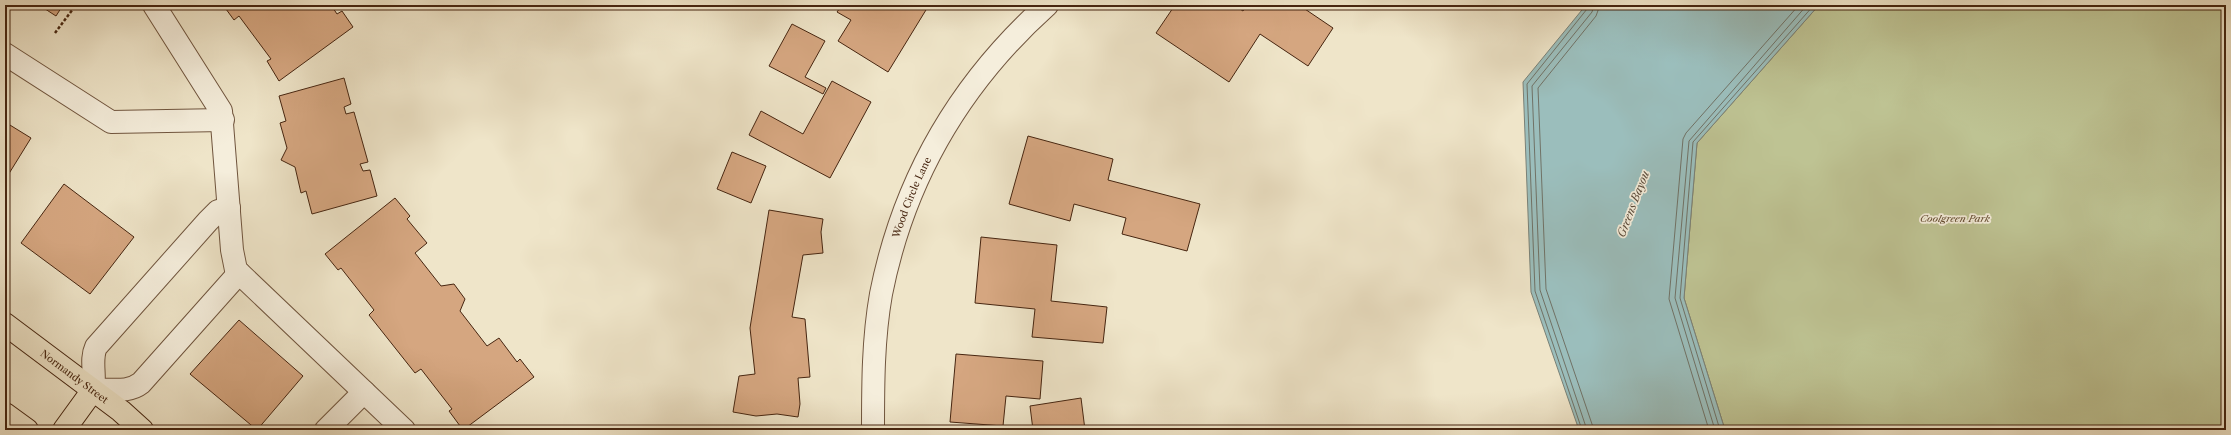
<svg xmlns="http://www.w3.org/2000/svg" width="2231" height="435" viewBox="0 0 2231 435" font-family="'Libre Caslon Text',serif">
<rect width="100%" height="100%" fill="#efe5c9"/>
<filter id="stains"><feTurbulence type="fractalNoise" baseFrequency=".005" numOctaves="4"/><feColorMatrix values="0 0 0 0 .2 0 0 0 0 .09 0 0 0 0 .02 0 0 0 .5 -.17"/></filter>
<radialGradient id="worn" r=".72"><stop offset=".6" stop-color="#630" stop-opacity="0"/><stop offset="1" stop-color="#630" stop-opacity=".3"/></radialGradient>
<path fill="#bec393" stroke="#827452" d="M1819 5H2226V430H1725L1684 298 1697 143Z"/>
<path fill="#9bbebc" stroke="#798177" d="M1586 5H1819L1697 143 1684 298 1725 430H1579L1531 292 1523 82Z"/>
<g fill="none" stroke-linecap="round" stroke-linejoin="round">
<path stroke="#707266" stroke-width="1" d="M1582 430 1535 291 1527 84 1587 9 1588 5
M1587 430 1540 290 1532 86 1592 12 1594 5
M1594 430 1546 289 1538 88 1596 16 1600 5
M1709 430 1669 299 1683 139 1686 133 1799 5
M1715 430 1675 298 1689 141 1807 5
M1720 430 1680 298 1693 142 1814 5"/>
</g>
<path fill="#d5a680" stroke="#462510" d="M39 5H63L56 16Z
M223 5H331L337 14 342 11 353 27 279 81 267 61 271 59 239 16 234 20Z
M842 5H929L888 72 838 41 851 20 837 12Z
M1175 5H1203L1207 7 1208 5H1234L1243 11 1247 5H1299L1333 28 1308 66 1260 34 1229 82 1156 33Z
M792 24 825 41 805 77 826 88 823 94 769 66Z
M344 78 351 104 344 107 346 114 354 112 368 162 360 164 363 171 370 170 377 196 312 214 306 191 301 193 295 167 281 160 287 148 280 123 286 121 279 96Z
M832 81 871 102 830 178 749 135 761 111 803 134Z
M5 122 31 138 5 180Z
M1028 136 1113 159 1108 180 1200 204 1187 251 1122 234 1126 218 1074 204 1070 221 1009 204Z
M732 152 766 166 751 203 717 189Z
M64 184 134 237 90 294 21 243Z
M395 198 410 216 407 219 427 243 415 253 441 286 454 284 465 299 460 311 487 346 499 338 517 362 520 359 534 377 463 430 449 411 452 409 421 369 415 373 369 315 374 310 341 268 338 270 325 254Z
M769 210 823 219 821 232 823 253 803 255 792 317 805 319 810 377 798 378 800 404 798 417 777 414 756 416 733 412 739 376 755 374 750 328Z
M981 237 1057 245 1051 301 1107 307 1103 343 1032 337 1035 309 975 303Z
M239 320 303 376 257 430 190 374Z
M956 354 1043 361 1040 399 1006 396 1003 426 950 422Z
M1081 398 1085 430H1033L1030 406Z"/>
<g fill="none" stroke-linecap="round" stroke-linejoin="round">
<g stroke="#70553e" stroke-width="24">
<g id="minor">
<path d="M154 5 221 111 232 250 236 270 404 430"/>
<path d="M5 54 111 122 223 120"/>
<path d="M229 208 218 211 208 221 96 347C90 360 96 375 93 390 109 388 127 394 141 383L239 273"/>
<path d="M326 430 364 392"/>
<path id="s1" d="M873 430C873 385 873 339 881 294 904 178 960 83 1047 5"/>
</g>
</g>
<g stroke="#462510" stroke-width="24">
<g id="major">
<path id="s2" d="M5 324 121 411 142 430"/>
<path d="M5 414 27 430"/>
<path d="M64 430 93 390"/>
</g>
</g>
<path stroke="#462510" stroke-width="2.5" stroke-dasharray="3 2" stroke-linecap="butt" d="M55 33 76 5"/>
<use href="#minor" stroke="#f5eedc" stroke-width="22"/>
<use href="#major" stroke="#efe5c9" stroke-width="22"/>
</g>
<g text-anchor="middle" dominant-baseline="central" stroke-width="3.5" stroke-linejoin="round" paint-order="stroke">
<g font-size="10" fill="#462510" stroke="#f5eedc">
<text stroke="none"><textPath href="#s1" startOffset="238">Wood Circle Lane</textPath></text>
<text stroke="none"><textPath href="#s2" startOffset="87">Normandy Street</textPath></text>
</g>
<g font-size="10" font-style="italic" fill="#644c31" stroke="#f5eedc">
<text x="1955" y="218">Coolgreen Park</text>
</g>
<g font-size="11" font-style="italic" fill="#5b4b3b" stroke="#f5eedc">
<text transform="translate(1633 204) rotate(-69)">Greens Bayou</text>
</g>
</g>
<rect width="2231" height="435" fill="none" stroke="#efe5c9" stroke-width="20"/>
<rect x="6" y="6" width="2219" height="423" fill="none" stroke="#462510" stroke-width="2"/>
<rect x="10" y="10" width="2211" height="415" fill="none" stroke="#462510"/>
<rect width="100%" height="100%" filter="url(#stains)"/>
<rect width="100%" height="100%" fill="url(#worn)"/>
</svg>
